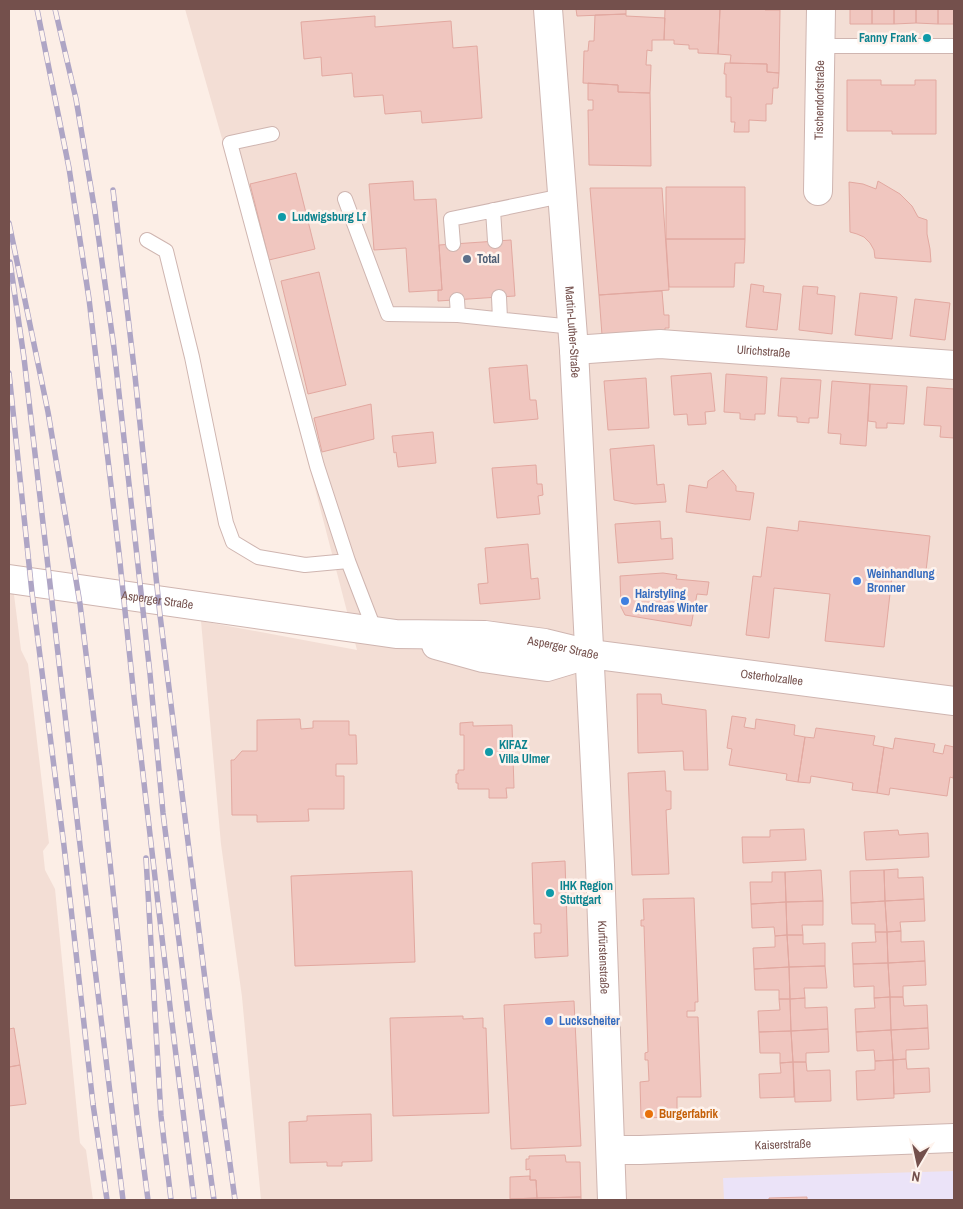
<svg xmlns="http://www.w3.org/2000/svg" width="963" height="1209" viewBox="0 0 963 1209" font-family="'Archivo Narrow',sans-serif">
<rect width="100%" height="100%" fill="#fceee6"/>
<path fill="#f3ded5" d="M185 9H954V1200H261L242 997 221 844 201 621 357 650 245 219Z
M9 555 21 650 28 664 49 843 43 851 45 870 55 889 80 1143 86 1150 93 1200H9Z"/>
<path fill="#ebe3f8" d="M954 1171V1200H724L723 1178Z"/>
<path fill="#f0c6bf" stroke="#e2a8a0" d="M576 9H626V14L577 16Z
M665 9H720L718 54 698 53V49H689V45L674 44V40H664Z
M720 9H765V10H780L779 73 767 72V64L730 63 731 55 718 54Z
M850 9H872V24H850Z
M872 9H894V24H872Z
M894 9H916V23L894 24Z
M916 9H938V24L916 23Z
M938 9H954V24H938Z
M626 14V16L665 18 664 40H652V51L647 50 646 65H651L650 93 618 92V85L583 83 584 51H588L589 41H594L595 15Z
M375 16V27L451 21 453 48 477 46 482 118 422 123 421 111 385 114 383 95 354 97 352 73 322 76 321 57 304 59 301 22Z
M725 63 767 64V72L779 73 778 88H773L772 104H766V121L749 120V132H734L735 122H731V97H726V74H724Z
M847 80H881V85H915V80H936V134H892V131H847Z
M588 83 618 85V92L650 93 651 166 589 165 588 110H593V100H588Z
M296 173 315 249 269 260 250 184Z
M413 181 414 200 436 199 442 290 409 292 406 248 374 250 369 184Z
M878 181 900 194 912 206 918 217 927 220V234L930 249 931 262 875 258 874 250 870 243 864 237 857 234 850 232 849 182 863 184 876 189Z
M666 187H745V239H666Z
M590 188H662L669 290 599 295Z
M666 239H745L744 263H735L734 287H669Z
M511 240 515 296 438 301V290H442L439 245Z
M319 272 346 385 308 394 281 281Z
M751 284 764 286 763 292 781 294 777 330 746 327Z
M803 286 818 287 817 294 835 296 832 334 799 330Z
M662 291 664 315H669V328H665V331L602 335 599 295Z
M860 293 897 297 892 339 855 335Z
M915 299 950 303 945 340 910 336Z
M527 365 530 400H536L538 419 494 423 489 368Z
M711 373 715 411 705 412 706 424 688 425 687 414 674 415 671 376Z
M726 374 767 377 765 414H755V420L740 419V413L724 412Z
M646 378 649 428 608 430 604 381Z
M781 378 821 380 818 418H809V423L797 422V417L778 416Z
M832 381 870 384 866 446 840 444 841 434 828 433Z
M870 384 907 386 904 424 887 423V428H876V422L868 421Z
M927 387 954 389V438L940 437 941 426 924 425Z
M371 404 374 439 322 452 314 418Z
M433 432 436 463 398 467 396 452 394 453 392 436Z
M654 445 657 485 664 484 666 502 635 504 614 500 610 449Z
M536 465 537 484H542L543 495 538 496 540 514 497 518 492 468Z
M723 470 736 486V491L754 493 750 520 686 512 689 485 707 488 708 481Z
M660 521 661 539 672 538 673 559 618 563 615 524Z
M799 521 930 536 925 580 892 576 884 647 825 641 830 594 774 588 769 638 746 635 753 576 761 577 767 527 798 531Z
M528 544 531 579 538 578 540 599 480 604 478 584 488 583 485 548Z
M663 573 677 575 676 579 709 582 707 595 697 594 691 626 625 615 621 607 620 576Z
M637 694H661L662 704 706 710 708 770H684L683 751 638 753Z
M732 716 746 718 744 727 755 729 756 719 795 725 794 735 805 737 798 782 786 780 787 774 729 765 732 749 727 748Z
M300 719 301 729 313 728V721H349V735H356L357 764H336V776H344V809H308L309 821 257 822V815H232L231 760H234L242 751H257V720Z
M473 722V726L512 725 514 788H506L507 798H489V789H458V783H456V774H458V770H464V735H460V723Z
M816 728 875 736 873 745 884 747 877 793 852 790 853 783 811 776 810 783 798 782 805 737 814 738Z
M895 738 935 744 933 752 943 754 945 745 954 747V772L953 778 950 777 947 796 890 788 889 795 877 793 884 747 893 749Z
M665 771 666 791H671V809L666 810 669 874 632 875 628 773Z
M804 829 806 860 743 863 742 837H770V830Z
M898 830 899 835 928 833 929 857 866 860 864 832Z
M565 861 568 956 535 958 534 933H541V924H534L532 863Z
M898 869V878L923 877 924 899 885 901 884 870Z
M821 870 823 901 786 902 785 872Z
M884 870 885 901 851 903 850 871Z
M412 871 415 962 295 966 291 876Z
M772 872H785L786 902 751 904 750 882H772Z
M694 898 698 1002H695V1011H687V1017H698L701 1097H677V1117L641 1118 640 1082 649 1081 648 1060H645V1053L648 1052 644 926H641V920H644L643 899Z
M924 899 925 921 900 922 901 931 887 932 885 901Z
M823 901V925H802L803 935H787L786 902Z
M885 901 887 932H875V924H852L851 903Z
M786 902 787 935 775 936 774 927 752 928 751 904Z
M901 931V942L924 941 925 961 888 963 887 932Z
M875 932H887L888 963 853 964 852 943 876 942Z
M787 935H803V944L825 943V966L789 967Z
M787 935 789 967 754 969 753 948 775 947V936Z
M925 961 926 985 903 986V997H890L888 963Z
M888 963 890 997 874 998V986L854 987 853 964Z
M825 966 827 988H804L805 998 790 999 789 967Z
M789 967 790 999H779V990H755L754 969Z
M890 997H903L904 1006 927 1005 928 1028 891 1030Z
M890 997 891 1030 856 1032 855 1009 875 1008 874 998Z
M805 998V1008L827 1007 828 1029 791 1031 790 999Z
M779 999H790L791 1031 759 1032 758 1011 780 1010Z
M574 1001 581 1146 511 1149 504 1005Z
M463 1016V1019L483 1018V1028H486L489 1113 393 1116 390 1018Z
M14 1028 20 1065 9 1067V1029Z
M928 1028 929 1049 906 1050V1059L893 1060 891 1030Z
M828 1029 829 1052 806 1053V1062H793L791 1031Z
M891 1030 893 1060 875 1061 874 1050 857 1051 856 1032Z
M791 1031 793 1062 780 1063V1053H760L759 1032Z
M906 1059 907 1069 929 1068 930 1092 894 1094 893 1060Z
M893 1060 894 1098 857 1100 856 1071 875 1070V1061Z
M793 1062 794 1097 760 1098 759 1074 781 1073 780 1063Z
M793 1062H806L807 1071 830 1070 831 1101 795 1102Z
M20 1065 26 1104 9 1106V1067Z
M371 1114 372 1161 342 1162V1166H327V1162L290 1163 289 1122 307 1121V1116Z
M565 1155 566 1162H580L581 1197 537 1198 536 1180H530V1169L526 1170V1159H529V1156Z
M530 1176V1180H536L537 1198 510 1199V1177Z
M581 1197V1200H537V1198Z
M807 1197V1200H769V1198Z
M537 1198V1200H510V1199Z"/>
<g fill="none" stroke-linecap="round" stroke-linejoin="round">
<g stroke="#cfb5b0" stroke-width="16">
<path id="service" d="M821 46H954
M272 134 230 143 317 466 348 561 375 631
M345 199 388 314 458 315
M493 210 495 241
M147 240 166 251 192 357 226 523 233 542 258 557 305 565 348 561
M453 244 451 219 562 196
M499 297 500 319
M457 300 458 315 573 327"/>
</g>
<g stroke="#cfb5b0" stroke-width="30">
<g id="minor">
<path id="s1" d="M818 191 821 9"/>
<path id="s2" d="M574 350 660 344 954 365"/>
<path id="s3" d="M9 579 375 631 396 634 485 635 545 643 590 654 954 701"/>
<path d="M436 645 483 658 547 667 590 654"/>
<path id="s4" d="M611 1150H640L954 1138"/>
</g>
</g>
<g stroke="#cfb5b0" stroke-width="30">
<g id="tertiary">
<path id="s5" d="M548 9 574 350 600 865 612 1200"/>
</g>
</g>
<use href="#service" stroke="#fff" stroke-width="14"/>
<use href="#minor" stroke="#fff" stroke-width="28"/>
<use href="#tertiary" stroke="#fff" stroke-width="28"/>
<g stroke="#aea5c5" stroke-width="5.5">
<path id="rail" d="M37 9 69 168 89 299 119 553 134 697 171 1015 194 1200
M55 9 76 99 95 212 114 348 150 674 163 813 188 1013 214 1200
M113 190 135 376 160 615 209 1012 235 1200
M9 223 48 412 80 604 100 769 137 1115 148 1200
M10 262 24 358 80 845 123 1200
M9 373 32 593 64 846 93 1104 107 1200
M146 858 161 1116 171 1200"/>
</g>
<use href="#rail" stroke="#fef3ed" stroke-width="4" stroke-dasharray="11" stroke-linecap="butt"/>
</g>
<g fill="#0f9aa8" stroke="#fef3ed" stroke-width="2">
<circle cx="927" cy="38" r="5"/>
<circle cx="282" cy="217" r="5"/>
<circle cx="489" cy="752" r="5"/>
<circle cx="550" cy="893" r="5"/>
</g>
<circle fill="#5c6f8a" stroke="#fef3ed" stroke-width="2" cx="467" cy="259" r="5"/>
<g fill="#3f7fe0" stroke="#fef3ed" stroke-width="2">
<circle cx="857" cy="581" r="5"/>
<circle cx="625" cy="601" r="5"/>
<circle cx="549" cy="1021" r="5"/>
</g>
<circle fill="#e8710a" stroke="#fef3ed" stroke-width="2" cx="649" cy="1114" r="5"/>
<g text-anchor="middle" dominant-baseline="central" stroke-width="5" stroke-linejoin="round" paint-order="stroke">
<g font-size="12" font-weight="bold" fill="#0d838f" stroke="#fef3ed" text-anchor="start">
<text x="917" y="38" text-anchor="end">Fanny Frank</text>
<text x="292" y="217">Ludwigsburg Lf</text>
<text x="499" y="745">KIFAZ<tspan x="499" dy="14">Villa Ulmer</tspan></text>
<text x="560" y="886">IHK Region<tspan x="560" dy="14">Stuttgart</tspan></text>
</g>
<g font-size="12" fill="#74504c" stroke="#fef3ed">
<text stroke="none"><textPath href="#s1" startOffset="91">Tischendorfstraße</textPath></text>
<text stroke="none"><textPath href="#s5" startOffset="324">Martin-Luther-Straße</textPath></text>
<text stroke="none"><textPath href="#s2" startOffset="190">Ulrichstraße</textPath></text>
<text stroke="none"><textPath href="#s3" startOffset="150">Asperger Straße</textPath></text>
<text stroke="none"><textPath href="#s3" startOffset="559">Asperger Straße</textPath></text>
<text stroke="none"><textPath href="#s3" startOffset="770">Osterholzallee</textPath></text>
<text stroke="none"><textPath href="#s5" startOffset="950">Kurfürstenstraße</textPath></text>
<text stroke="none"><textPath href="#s4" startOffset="172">Kaiserstraße</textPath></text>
</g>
<g font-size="12" font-weight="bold" fill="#4e5e75" stroke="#fef3ed" text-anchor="start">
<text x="477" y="259">Total</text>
</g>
<g font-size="12" font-weight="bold" fill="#366cbe" stroke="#fef3ed" text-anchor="start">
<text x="867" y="574">Weinhandlung<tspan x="867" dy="14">Bronner</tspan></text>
<text x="635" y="594">Hairstyling<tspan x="635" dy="14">Andreas Winter</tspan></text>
<text x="559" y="1021">Luckscheiter</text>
</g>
<g font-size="12" font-weight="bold" fill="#c56008" stroke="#fef3ed" text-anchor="start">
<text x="659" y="1114">Burgerfabrik</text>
</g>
</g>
<rect width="963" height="1209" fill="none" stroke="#74504c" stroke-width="20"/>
<g transform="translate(918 1164) rotate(189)" stroke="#fef3ed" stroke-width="4" paint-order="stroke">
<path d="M0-4L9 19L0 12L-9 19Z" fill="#74504c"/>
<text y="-8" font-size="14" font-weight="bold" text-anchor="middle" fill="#74504c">N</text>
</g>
</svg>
